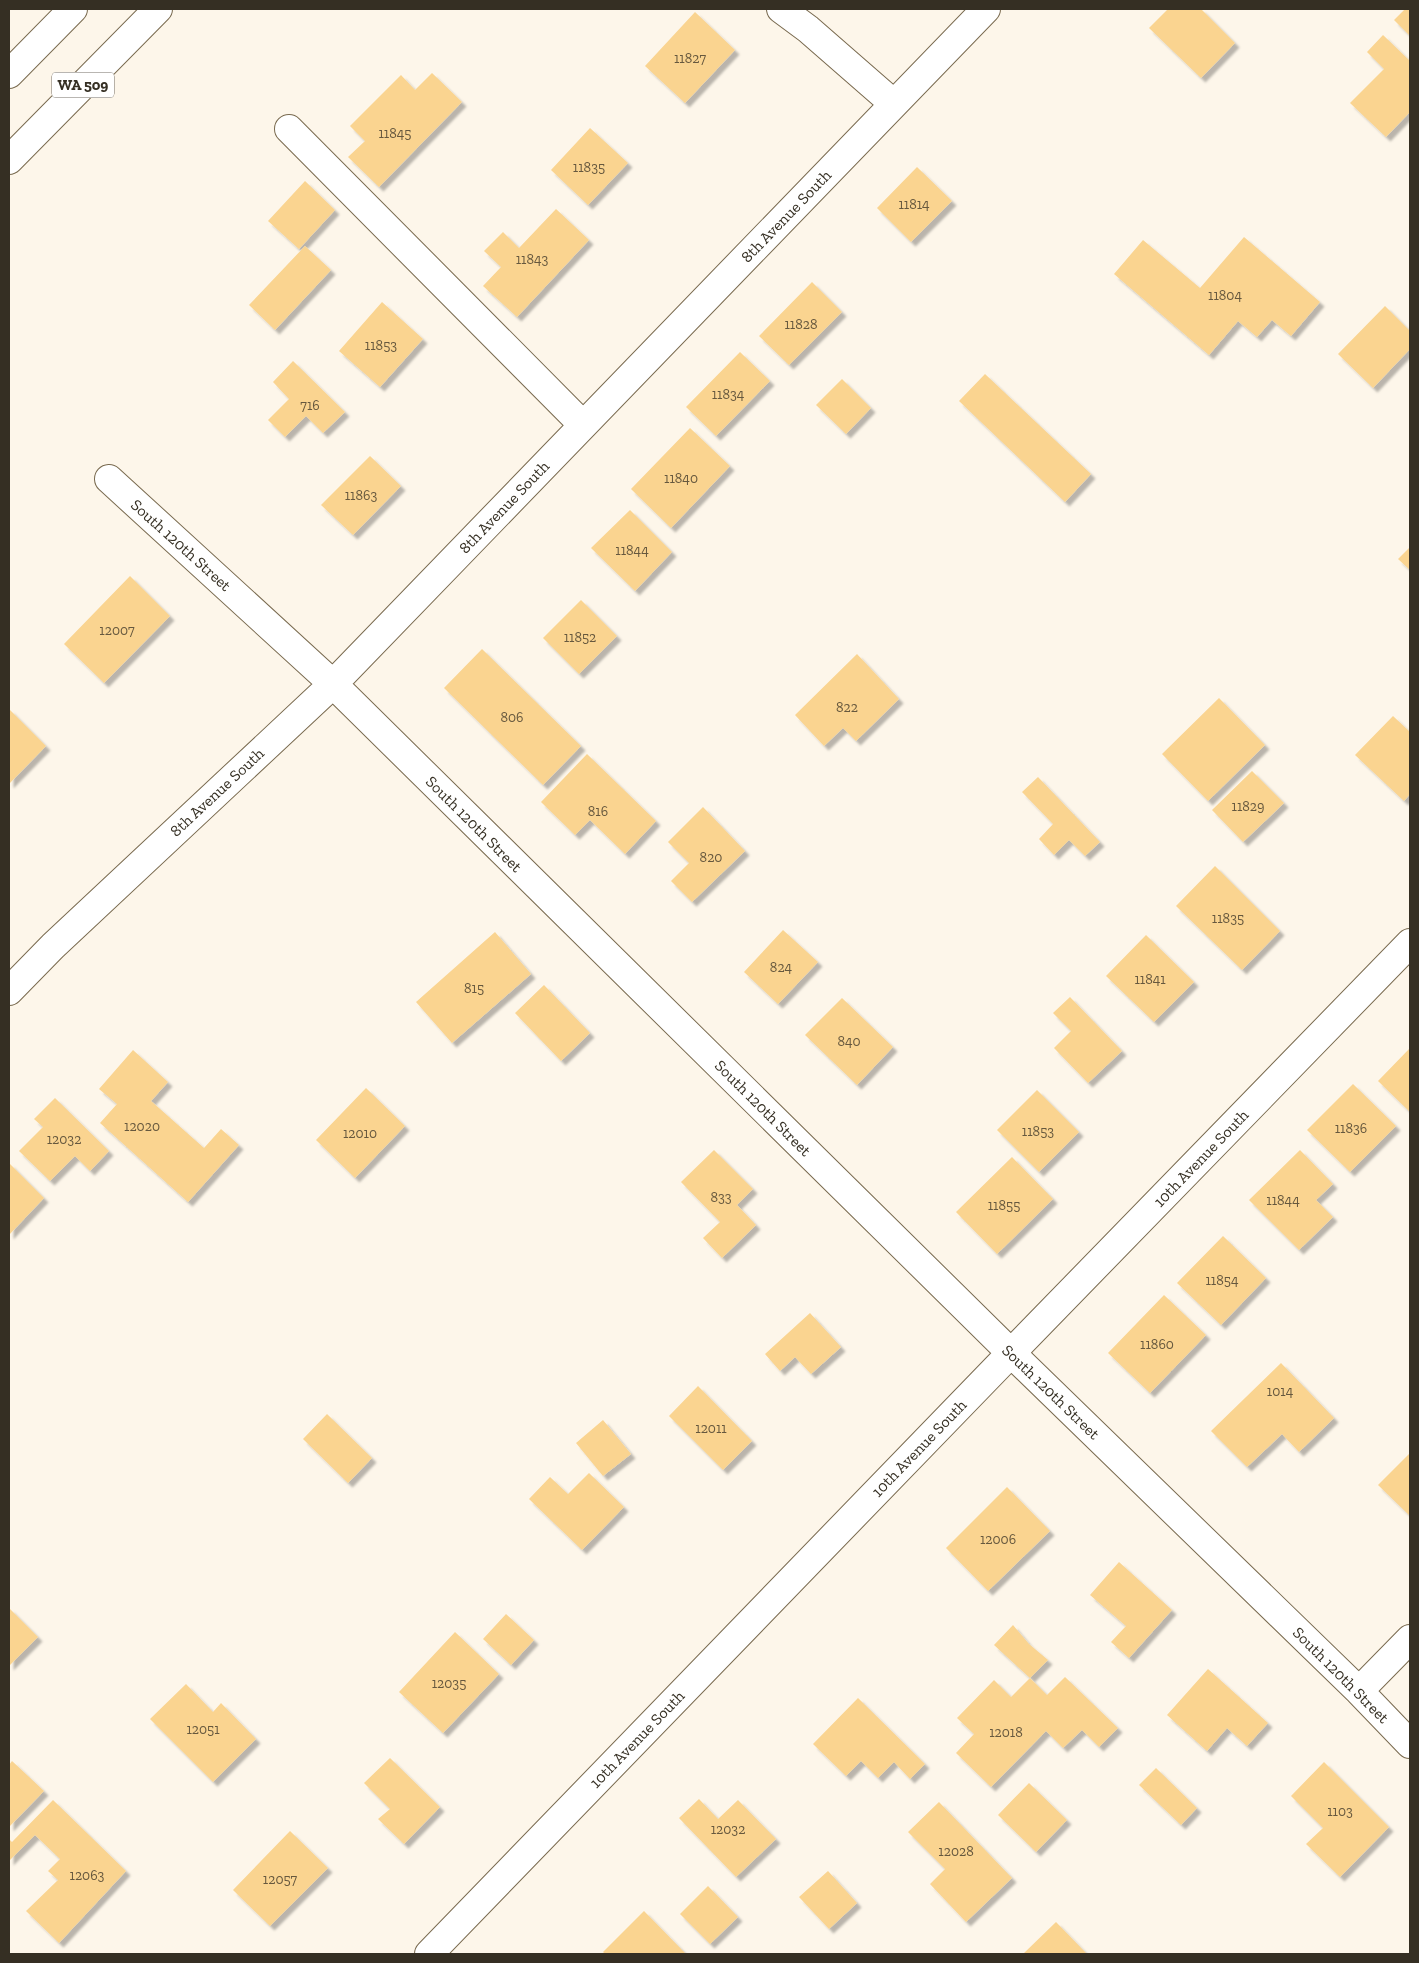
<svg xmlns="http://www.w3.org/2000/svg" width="1419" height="1963" viewBox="0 0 1419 1963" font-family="'Zilla Slab',serif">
<defs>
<filter id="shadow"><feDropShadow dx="4.5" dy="4.5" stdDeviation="1" flood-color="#0004"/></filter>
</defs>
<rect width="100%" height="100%" fill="#fdf6ea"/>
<path fill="#fad490" filter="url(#shadow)" d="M1168 9H1201L1235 43 1201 78 1149 28Z
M1405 9H1410V36L1394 20Z
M695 12 735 50 685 103 645 66Z
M1383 35 1410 61V112L1386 137 1350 103 1384 69 1367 52Z
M432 73 462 102 379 187 348 157 365 141 350 126 401 75 415 90Z
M590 128 628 163 588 205 551 170Z
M917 167 952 201 911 242 877 208Z
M305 181 335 210 299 249 268 221Z
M556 209 589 240 517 317 483 286 501 267 484 251 503 232 519 248Z
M1244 237 1320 302 1291 336 1272 320 1257 337 1238 321 1209 355 1114 274 1143 240 1200 288Z
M305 246 331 270 275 330 249 305Z
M812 282 842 312 789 365 759 336Z
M382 302 423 339 380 387 339 351Z
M1385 306 1410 331V349L1373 388 1338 354Z
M740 352 770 381 716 436 686 407Z
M293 361 345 412 323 433 306 416 285 437 268 420 289 399 273 382Z
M985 374 1091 474 1065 502 959 401Z
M842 379 871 408 846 434 816 405Z
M690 428 730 466 671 528 631 489Z
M370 456 401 486 353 535 321 505Z
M630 510 672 552 635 591 591 548Z
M1410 547V570L1398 559Z
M130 576 170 616 104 683 64 644Z
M581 600 617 636 579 674 543 638Z
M482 649 581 746 543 785 444 688Z
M857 654 899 699 856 741 843 728 824 746 795 715Z
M1219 698 1265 745 1208 801 1162 754Z
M9 709 46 746 9 784Z
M1393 716 1410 732V794L1404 801 1355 755Z
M587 754 656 821 625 854 590 820 575 835 541 802Z
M1252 771 1284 803 1243 842 1212 810Z
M1038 777 1100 842 1085 856 1069 840 1054 855 1039 839 1053 824 1022 792Z
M703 807 745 851 692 902 671 881 689 863 668 842Z
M1215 866 1280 931 1242 970 1176 906Z
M783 930 818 962 778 1004 744 972Z
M495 932 531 974 452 1043 416 1002Z
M1146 935 1194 982 1154 1022 1106 976Z
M544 985 590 1033 561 1061 515 1013Z
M1070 997 1122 1051 1088 1083 1054 1048 1071 1031 1053 1013Z
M842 998 893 1047 857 1085 805 1035Z
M1410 1048V1112L1378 1081Z
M133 1050 168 1082 151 1101 204 1148 221 1129 239 1145 188 1202 100 1123 117 1104 99 1089Z
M1353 1084 1396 1126 1350 1172 1307 1130Z
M366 1088 405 1126 355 1178 316 1140Z
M1037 1090 1079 1132 1039 1172 997 1130Z
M55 1098 109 1151 90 1171 75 1156 50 1181 19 1151 43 1127 34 1119Z
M714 1150 753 1189 737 1205 756 1225 722 1258 703 1238 720 1222 681 1182Z
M1300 1150 1333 1184 1316 1200 1333 1217 1299 1250 1249 1200Z
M1012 1157 1053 1199 997 1254 956 1212Z
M9 1163 44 1198 9 1235Z
M1223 1236 1266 1278 1221 1325 1177 1283Z
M1164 1295 1206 1335 1150 1393 1108 1353Z
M810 1313 841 1347 811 1374 795 1357 780 1371 765 1354Z
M1281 1363 1334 1418 1299 1452 1282 1434 1247 1467 1211 1431Z
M698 1386 752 1441 723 1470 669 1416Z
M327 1414 372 1458 348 1483 303 1439Z
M603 1420 631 1454 603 1476 576 1443Z
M1410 1453V1516L1378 1485Z
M589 1473 624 1507 582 1550 529 1499 550 1477 568 1494Z
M1007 1487 1050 1531 988 1591 946 1548Z
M1119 1562 1172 1610 1129 1658 1111 1642 1126 1626 1090 1595Z
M9 1608 38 1637 9 1666Z
M506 1614 534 1640 511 1665 483 1639Z
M1013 1625 1029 1644 1048 1660 1030 1678 994 1645Z
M455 1632 499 1674 443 1733 399 1692Z
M1208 1669 1268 1723 1247 1746 1227 1728 1207 1751 1167 1715Z
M1065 1677 1118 1728 1099 1747 1082 1730 1063 1748 1046 1731 991 1787 956 1753 974 1734 957 1718 994 1680 1011 1697 1030 1678 1047 1695Z
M186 1684 213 1712 221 1703 256 1739 213 1782 150 1719Z
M858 1698 925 1764 910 1779 894 1762 878 1778 861 1761 846 1776 813 1744Z
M390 1758 440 1807 404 1844 378 1819 390 1809 364 1783Z
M12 1761 44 1791 9 1827V1765Z
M1324 1762 1389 1827 1340 1877 1306 1844 1323 1828 1291 1796Z
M1156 1768 1197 1808 1181 1825 1139 1785Z
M1029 1783 1067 1820 1036 1852 998 1815Z
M699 1799 718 1819 738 1800 776 1839 736 1877 679 1818Z
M53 1800 126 1871 59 1943 26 1911 58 1880 48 1871 60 1859 35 1835 9 1861V1839L12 1842Z
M939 1802 1012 1878 966 1922 930 1884 945 1869 908 1832Z
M290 1831 328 1868 270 1926 233 1890Z
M828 1871 857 1903 829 1929 799 1897Z
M708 1886 738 1917 710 1944 680 1914Z
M644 1911 686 1954H605L603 1952Z
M1056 1922 1087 1954H1023Z"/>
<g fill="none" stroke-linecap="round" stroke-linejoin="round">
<g stroke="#796a4f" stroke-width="30">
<path id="minor" d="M781 9 808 29 894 104
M289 129 583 425
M109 479 333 684 1011 1353 1359 1691 1410 1744
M9 991 53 946 333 684 986 9
M1359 1691 1410 1639
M429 1954 1011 1353 1410 943"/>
</g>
<g stroke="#796a4f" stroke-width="30">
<path id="highway" d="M9 74 73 9
M9 160 158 9"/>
</g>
<use href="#minor" stroke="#fff" stroke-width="28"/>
<use href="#highway" stroke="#fff" stroke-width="28"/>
</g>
<g text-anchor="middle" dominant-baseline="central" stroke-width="4.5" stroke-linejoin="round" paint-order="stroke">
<g font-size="14" fill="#66583e">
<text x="690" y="58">11827</text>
<text x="395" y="133">11845</text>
<text x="589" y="167">11835</text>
<text x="914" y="204">11814</text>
<text x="532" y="259">11843</text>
<text x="1225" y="295">11804</text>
<text x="801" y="324">11828</text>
<text x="381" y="345">11853</text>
<text x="728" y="394">11834</text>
<text x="310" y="405">716</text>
<text x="681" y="478">11840</text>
<text x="361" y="495">11863</text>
<text x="632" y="550">11844</text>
<text x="117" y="630">12007</text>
<text x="580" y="637">11852</text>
<text x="847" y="707">822</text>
<text x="512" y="717">806</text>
<text x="1248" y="806">11829</text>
<text x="598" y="811">816</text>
<text x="711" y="857">820</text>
<text x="1228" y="918">11835</text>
<text x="781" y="967">824</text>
<text x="1150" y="979">11841</text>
<text x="474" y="988">815</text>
<text x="849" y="1041">840</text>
<text x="142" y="1126">12020</text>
<text x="1351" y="1128">11836</text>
<text x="1038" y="1131">11853</text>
<text x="360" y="1133">12010</text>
<text x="64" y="1139">12032</text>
<text x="721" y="1197">833</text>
<text x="1283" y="1200">11844</text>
<text x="1004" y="1205">11855</text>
<text x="1222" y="1280">11854</text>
<text x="1157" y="1344">11860</text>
<text x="1280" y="1391">1014</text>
<text x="711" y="1428">12011</text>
<text x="998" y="1539">12006</text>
<text x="449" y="1683">12035</text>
<text x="203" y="1729">12051</text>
<text x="1006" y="1732">12018</text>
<text x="1340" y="1811">1103</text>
<text x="728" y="1829">12032</text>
<text x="956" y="1851">12028</text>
<text x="87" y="1875">12063</text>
<text x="280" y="1879">12057</text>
</g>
<rect fill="#fff" stroke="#726d65" stroke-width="1" x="52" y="72.5" width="62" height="25" rx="4"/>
<g font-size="15" font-weight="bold" fill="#352f23">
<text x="83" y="85">WA 509</text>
</g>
<g font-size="16" fill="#352f23" stroke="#fff">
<text transform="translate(786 216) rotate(-46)">8th Avenue South</text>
<text transform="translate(504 507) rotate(-46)">8th Avenue South</text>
<text transform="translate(181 545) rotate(42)">South 120th Street</text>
<text transform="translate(217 792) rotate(-43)">8th Avenue South</text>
<text transform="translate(474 824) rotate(45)">South 120th Street</text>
<text transform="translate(763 1108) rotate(45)">South 120th Street</text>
<text transform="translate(1201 1158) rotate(-46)">10th Avenue South</text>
<text transform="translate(1051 1392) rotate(44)">South 120th Street</text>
<text transform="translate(919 1448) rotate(-46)">10th Avenue South</text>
<text transform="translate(1341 1675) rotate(45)">South 120th Street</text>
<text transform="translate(637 1739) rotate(-46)">10th Avenue South</text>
</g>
</g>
<rect width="1419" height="1963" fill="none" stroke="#352f23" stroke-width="20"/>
</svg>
